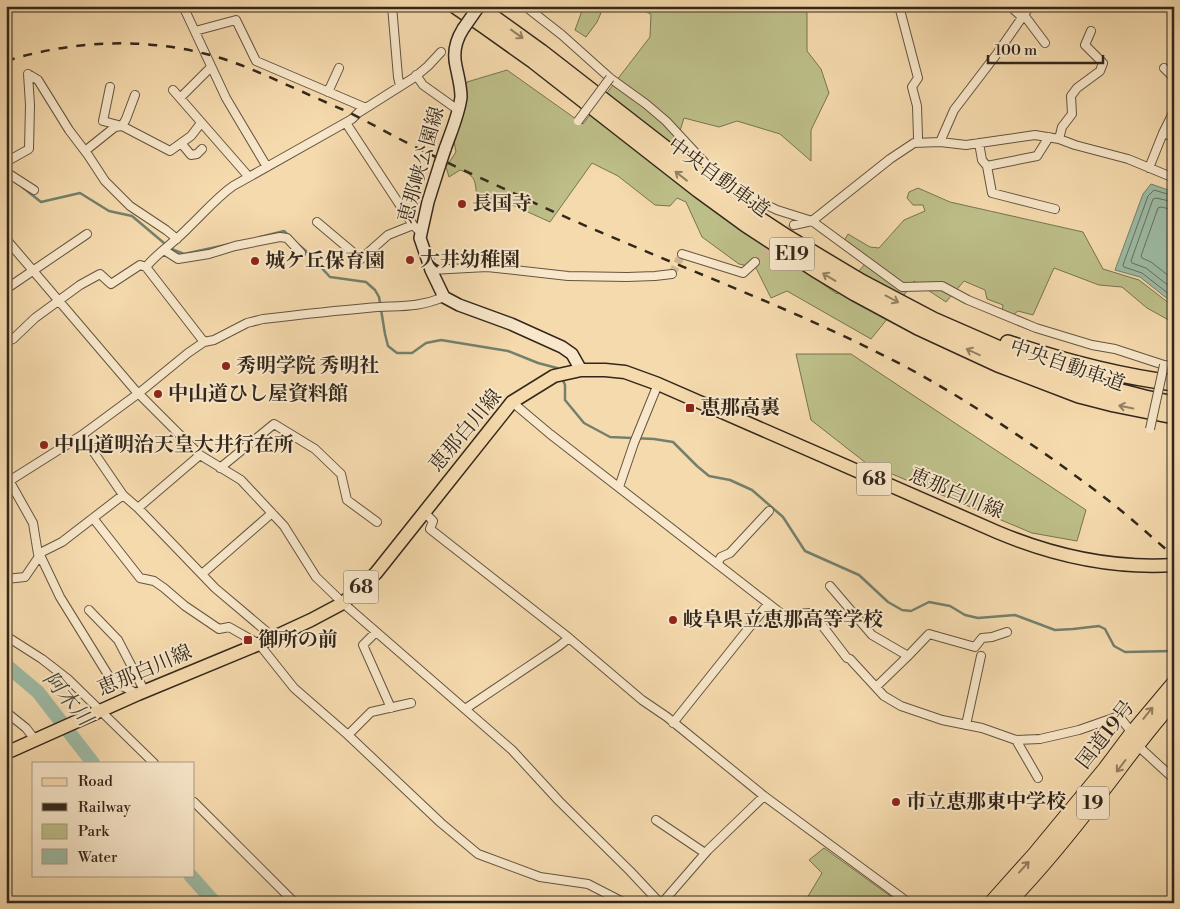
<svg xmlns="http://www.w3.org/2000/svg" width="1180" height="909" viewBox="0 0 1180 909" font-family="'Libre Bodoni','Noto Serif JP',serif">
<rect width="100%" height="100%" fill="#f5daad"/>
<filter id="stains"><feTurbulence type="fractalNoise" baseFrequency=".004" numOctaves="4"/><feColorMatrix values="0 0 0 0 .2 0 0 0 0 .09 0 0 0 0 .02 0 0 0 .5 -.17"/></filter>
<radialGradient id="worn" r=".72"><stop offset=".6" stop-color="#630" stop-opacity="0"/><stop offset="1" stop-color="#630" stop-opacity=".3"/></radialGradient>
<path fill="#bdbf89" stroke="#787352" d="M581 6H604L597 22 586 37 575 30 583 8Z
M631 6H757L759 7 784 8 785 6H805L807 7V51L821 69 829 93 811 130V161L780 134 737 121 719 127 684 118 667 173 837 294 868 261 844 241 848 234 870 247 879 248 904 220 925 211 923 205H913L907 198 909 192 918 188 950 202 1083 232 1103 269 1139 280 1174 307V323L1147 308 1122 287 1099 285 1054 268 1033 315 1018 311 1012 316 1002 311 1003 305 987 299 985 290 964 281 946 302 914 281 888 318 871 339 787 291 771 298 756 268 739 264 702 237 686 202 677 198 670 206 655 205 618 176 592 163 550 222 497 198 477 199C475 182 477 176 460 170L449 177 446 167 456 152 453 136 467 82 507 70 583 124 650 37 651 14Z
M796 354H851L1086 510 1077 541 1032 533 866 463 811 420Z
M824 848 900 903H804L822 873 809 860Z"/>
<path fill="#9dbba5" stroke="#73806e" d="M1151 184 1174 192V304L1140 277 1115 270 1143 194Z"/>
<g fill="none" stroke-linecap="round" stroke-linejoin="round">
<path stroke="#687160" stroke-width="1" d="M1174 196 1154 190 1148 196 1123 265 1124 267 1142 273 1174 298
M1174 202 1156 198 1153 199 1131 261 1132 263 1146 268 1174 290
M1174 210 1161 207 1158 208 1141 256 1142 258 1151 262 1174 280"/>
<path stroke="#73806e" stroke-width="2.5" d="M16 182 41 202 80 193 109 211 132 216 164 243 174 250 184 254 230 244
M260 237 284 231 289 236
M293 240 307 252 330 277 366 282 375 290 379 297 385 334 388 346 397 353H412L426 343 441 340 508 351 538 363 557 368 558 371
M562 378 565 385V400L584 423 610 437 654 439 673 442 697 466 709 476 730 480 752 490 783 517 805 551 859 575 888 602 902 610 911 611 929 602 950 606 965 615 978 618 1015 615 1055 630 1073 629 1099 626 1105 629 1114 646 1125 652 1174 651"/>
<path stroke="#9dbba5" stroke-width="14" d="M6 665 38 692 93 763
M190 875 215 903"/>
<path stroke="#ceb690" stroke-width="8" stroke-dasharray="8 4" stroke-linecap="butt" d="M755 262 794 225
M672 274 682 254"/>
<g stroke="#645440" stroke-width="10">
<path id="minor" d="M183 6 226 98 267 167
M392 6 398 77 400 86
M525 6 562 35 610 78 646 104 666 121 705 163 728 183 746 195 777 210 812 221 902 287 942 286 968 300 1036 328 1092 345 1115 349 1164 365 1174 367
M899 6 918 78 912 87 917 106 918 137
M1010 6 1023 18
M1024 15 1045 43
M195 31 236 20 256 61 366 108
M1164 68 1174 78
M28 74 38 80 69 130 88 155 105 181 130 206 166 230 177 239
M416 75 423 85 458 110
M110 87 103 121 122 126 170 151 191 136 201 123
M173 90 249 177
M328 92 339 68
M180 98 211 67
M346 123 413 225 421 233
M1163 133 1174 137
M1059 139 1062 127 1072 114 1071 96 1077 88 1100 71 1103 63 1085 45 1091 31
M940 142 954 110 996 55 1030 6
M181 143 191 155 197 154 202 149
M979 143 982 160 987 166 992 193 1055 209
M85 151 115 127 122 126 126 119 135 95
M6 162 29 149 30 105 28 74
M987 166 1037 156 1049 137
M1149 168 1163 133 1173 113
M6 172 34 190
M317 222 361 259 388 235 413 225
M794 225 812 221 890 159 914 143 940 142 966 145 1035 135 1059 139 1075 145 1128 159 1174 178
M6 239 135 390 200 455 241 480 284 526 316 577 343 603 512 750 559 801 630 871 660 903
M164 250 178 259 209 254 235 246 280 237 287 238 301 253
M682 254 743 273 755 262
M146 267C157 253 175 242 188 228 203 214 216 198 233 186L352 119 358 113 415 77 428 66 441 52
M431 270 487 267 568 276 627 277 655 276 672 274
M6 289 87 234
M6 342 13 339 35 318 80 285 100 274 111 284 140 265 146 267 204 342
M512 402 550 434 783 615 810 613 818 620 847 658 850 659 884 696 901 706 942 720 982 728 1016 740 1040 739 1079 730 1119 716 1132 733
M82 435 123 495 138 508 215 588 273 637
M220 468 274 424 315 449 341 474 347 500 377 522
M6 475 33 523 38 554 40 555 60 597 110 678 118 684 138 694
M6 483 82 435 139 393 188 353 204 342 214 340 247 323 263 319C297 315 332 311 367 308 396 305 415 309 444 297
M619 487 634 443 658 384
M138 508 200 455
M428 516 433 521 430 529 569 638 642 700 667 717 764 796 909 903
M93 518 140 578 154 581 164 588 185 606 219 629 229 627 259 644 294 688 348 735 441 823 478 854 540 877 588 884 625 903
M38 554 62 542 123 495
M717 564 721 557 730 553 769 511
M202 574 272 513
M6 579 25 577 40 555
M830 586 872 635 908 656 929 634 975 647 982 638 992 637 1007 632
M89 610 118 640 145 692
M376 632 363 645 391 708
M6 636 42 659 69 680 154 763
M876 687 908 656
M465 709 559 646 569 638
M6 712 26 728 36 741
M673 723 768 604
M966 725 981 656
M348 735 371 712 411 703
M1016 740 1038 778
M1137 745 1174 779
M194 802 295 903
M656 820 705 853
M662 903 708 850 764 796"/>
</g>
<g stroke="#33271b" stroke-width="14">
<path id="secondary" d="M445 149C451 132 459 114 461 97 461 86 458 76 456 66 453 53 456 40 463 29
M440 164 428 202 420 238 431 270 444 297 459 305 511 324 562 347 572 354 581 370"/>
</g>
<g stroke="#33271b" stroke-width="15">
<path id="primary" d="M6 753 138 694 259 644 311 620 343 603 376 573 512 402 554 376 581 370H605L625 372 658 384 997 532C1054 556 1111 569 1174 565"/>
</g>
<g stroke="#33271b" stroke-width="16">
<path id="trunk" d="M991 903 1034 855 1105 769 1132 733 1174 683
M1008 903C1041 869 1071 832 1100 794 1124 763 1147 730 1174 701"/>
</g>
<g stroke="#33271b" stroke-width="18">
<path id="motorway" d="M456 6 485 26 534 61 699 190 747 225 815 269 855 293 918 327 998 364 1079 395 1114 404 1174 416
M477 6 541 52 707 181 754 216 786 237 861 282 933 320 1034 364 1086 383 1145 398 1174 404
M1008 343C1062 361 1117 376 1174 383"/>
</g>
<use href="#minor" stroke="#f8e7ca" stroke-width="8"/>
<use href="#secondary" stroke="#f8e7ca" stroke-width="11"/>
<use href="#primary" stroke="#f5daad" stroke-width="12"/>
<use href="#trunk" stroke="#f5daad" stroke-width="14"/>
<use href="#motorway" stroke="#f5daad" stroke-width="15"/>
<path stroke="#33271b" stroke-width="2.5" stroke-dasharray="9 9" stroke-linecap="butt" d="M6 61C71 41 140 37 206 54 239 62 271 78 303 92 318 99 335 106 350 113 376 126 400 140 426 152 459 169 493 183 526 199 652 258 785 303 908 368 958 395 1005 426 1051 458 1076 476 1101 494 1124 513 1141 527 1157 542 1174 556"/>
<g stroke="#645440" stroke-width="10" stroke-linecap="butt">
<path id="minor-bridge" d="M578 121 610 78
M1150 429 1164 365"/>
</g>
<g stroke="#33271b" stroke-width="14" stroke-linecap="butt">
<path id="secondary-bridge" d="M463 29 479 6
M440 164 445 149"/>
</g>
<use href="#minor-bridge" stroke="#f8e7ca" stroke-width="8"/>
<use href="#secondary-bridge" stroke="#f8e7ca" stroke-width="11"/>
</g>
<defs><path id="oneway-shaft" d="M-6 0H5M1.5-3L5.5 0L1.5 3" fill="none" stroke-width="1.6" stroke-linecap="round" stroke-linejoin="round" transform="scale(1.25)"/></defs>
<g stroke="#948064">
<use href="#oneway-shaft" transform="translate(517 34) rotate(36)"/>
<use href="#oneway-shaft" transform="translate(681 176) rotate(-142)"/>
<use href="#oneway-shaft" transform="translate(829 277) rotate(-149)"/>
<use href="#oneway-shaft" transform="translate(892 299) rotate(28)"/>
<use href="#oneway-shaft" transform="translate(973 352) rotate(-155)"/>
<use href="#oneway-shaft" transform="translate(1126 407) rotate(-168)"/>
<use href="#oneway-shaft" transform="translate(1148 713) rotate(-51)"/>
<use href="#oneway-shaft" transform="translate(1121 766) rotate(127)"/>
<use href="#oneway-shaft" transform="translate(1024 867) rotate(-48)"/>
</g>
<g fill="#8f2418" stroke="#f8e7ca" stroke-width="2">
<circle cx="462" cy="204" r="5"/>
<circle cx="410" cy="260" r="5"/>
<circle cx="255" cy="261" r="5"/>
<circle cx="226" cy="366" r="5"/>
<circle cx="158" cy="394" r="5"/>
<rect x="685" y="403" width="10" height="10" rx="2.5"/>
<circle cx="44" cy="445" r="5"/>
<circle cx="673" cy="620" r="5"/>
<rect x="243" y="635" width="10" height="10" rx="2.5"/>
<circle cx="896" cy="802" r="5"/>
</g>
<g text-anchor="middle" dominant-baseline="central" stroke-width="4" stroke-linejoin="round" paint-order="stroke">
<g fill="#f8e7ca" stroke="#6e6150" stroke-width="1">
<rect x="769.5" y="237.5" width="45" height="33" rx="4"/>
<rect x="856.5" y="462.5" width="35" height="33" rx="4"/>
<rect x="343.5" y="570.5" width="35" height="33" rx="4"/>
<rect x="1077" y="786.5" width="32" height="33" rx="4"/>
</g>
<g font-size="19" font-weight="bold" fill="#33271b">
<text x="792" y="254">E19</text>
<text x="874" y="479">68</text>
<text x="361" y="587">68</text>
<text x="1093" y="803">19</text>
</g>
<g font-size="20" fill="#33271b" stroke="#f8e7ca">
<text transform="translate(422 165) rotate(-74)">恵那峡公園線</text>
<text transform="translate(718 178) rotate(36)">中央自動車道</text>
<text transform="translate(1067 366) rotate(19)">中央自動車道</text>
<text transform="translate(466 431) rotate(-50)">恵那白川線</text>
<text transform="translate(956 494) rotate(23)">恵那白川線</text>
<text transform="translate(145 671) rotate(-23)">恵那白川線</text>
<text transform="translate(1106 735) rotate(-52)">国道19号</text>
</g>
<g font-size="20" font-weight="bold" fill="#33271b" stroke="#f8e7ca" text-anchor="start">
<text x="472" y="204">長国寺</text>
<text x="420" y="260">大井幼稚園</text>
<text x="265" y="261">城ケ丘保育園</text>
<text x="236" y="366">秀明学院 秀明社</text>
<text x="168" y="394">中山道ひし屋資料館</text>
<text x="700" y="408">恵那高裏</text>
<text x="54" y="445">中山道明治天皇大井行在所</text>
<text x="683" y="620">岐阜県立恵那高等学校</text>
<text x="258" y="640">御所の前</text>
<text x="906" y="802">市立恵那東中学校</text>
</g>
<g font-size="21" font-style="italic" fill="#4e4c3e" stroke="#f8e7ca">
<text transform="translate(67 699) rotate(50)">阿木川</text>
</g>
</g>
<rect width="1180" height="909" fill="none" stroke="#f5daad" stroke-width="25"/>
<rect x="8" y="8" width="1165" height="894" fill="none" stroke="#33271b" stroke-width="2.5"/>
<rect x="12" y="12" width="1155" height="884" fill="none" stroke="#33271b"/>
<rect x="32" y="762" width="162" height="115" fill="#f8e7ca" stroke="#a99a84"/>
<rect x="42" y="778" width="25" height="8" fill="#f5daad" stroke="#a99a84"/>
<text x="78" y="786" font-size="15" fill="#33271b">Road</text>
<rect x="42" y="803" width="25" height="8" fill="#33271b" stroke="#a99a84"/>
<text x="78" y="812" font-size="15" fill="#33271b">Railway</text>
<rect x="42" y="824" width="25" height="15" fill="#bdbf89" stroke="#a99a84"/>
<text x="78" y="836" font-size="15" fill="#33271b">Park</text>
<rect x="42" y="849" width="25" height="15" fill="#9dbba5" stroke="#a99a84"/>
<text x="78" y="862" font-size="15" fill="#33271b">Water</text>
<path d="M988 55v8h115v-8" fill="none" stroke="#33271b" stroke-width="2.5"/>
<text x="995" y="55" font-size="15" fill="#33271b" stroke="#f8e7ca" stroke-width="4" paint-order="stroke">100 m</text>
<rect width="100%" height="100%" filter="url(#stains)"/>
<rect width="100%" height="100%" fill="url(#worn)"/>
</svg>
